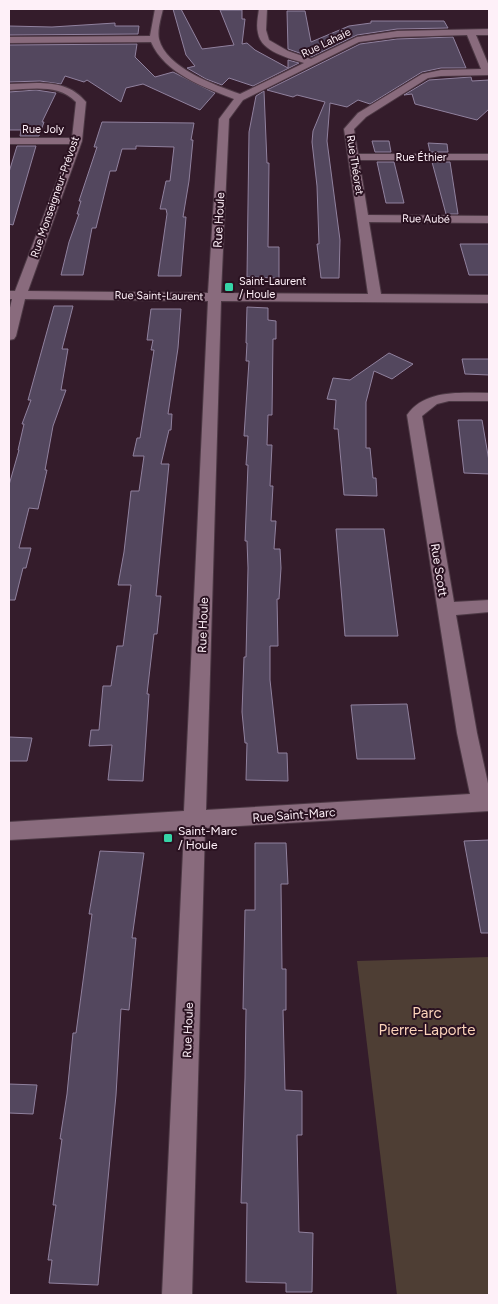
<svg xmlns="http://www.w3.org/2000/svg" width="498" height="1304" viewBox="0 0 498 1304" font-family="Figtree,sans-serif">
<rect width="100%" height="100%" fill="#341c2b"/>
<path fill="#4e3e34" d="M489 957V1295H397L357 961Z"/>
<path fill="#53475e" stroke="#90819e" d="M173 9H181L202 49 234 45 220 10H242V19H245L242 44 247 43 255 50 288 68V60L299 63 253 86 229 78 222 85 206 79 187 68 195 66 186 55Z
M287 11H305L311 42 349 26 371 23V21H444L448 28 397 29 357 35 311 57 288 49Z
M115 23V26H139L138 34 9 35V26L52 27Z
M453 37 466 68H441L422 72 370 104 358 100 347 107 330 103 327 141 340 240 339 278H321L317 244H319L317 186 312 142 313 131 325 102 297 95 293 97 267 90 360 44 397 39Z
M137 44 135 57 155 77 173 72 215 93 200 110 143 84 126 88 121 102 87 80 84 82 65 76 61 84 40 81 9 82V45Z
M471 77 472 81 489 80V109L477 120 415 104 412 94 404 95 429 80Z
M36 90 56 93 42 122H44L39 136H20L21 130H9V92Z
M264 91 267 163H269L268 247H279V278L247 277 249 132 256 96Z
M102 122 194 123 191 140H193L189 181 183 217H186L181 276H158L167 214 166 209H160L166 181H170L174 147 136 146V149H122L116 171H110L96 228H92L83 275H61L69 242 79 214H77L81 201H79L97 147H94Z
M372 141H389L391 152H375Z
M428 143 447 144 448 152H430Z
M17 146H36L13 225 9 224V172Z
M377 162H394L404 203H386Z
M432 162H450L458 214H446Z
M460 244H489V275H469Z
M54 306H73L62 349H68L61 390H66L53 426 45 470H47L38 509 29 508 19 548H31L26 568H23L15 600H9V485L19 450H18L24 424H22L31 400H28Z
M247 307 268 308V320L276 321V339H273L272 415H268L267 445H272L270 486H273L271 521H276L274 549H280L281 568 279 599H277L278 646H270V680L278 753H287L288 781 246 780 247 743H245L242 712 244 657H246L248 568 247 541H245L248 465H246L248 436H244L249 361H246L247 343H246Z
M151 309H181L178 348 168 414H172L171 430H169L161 464H169L156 596H161L157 634H154L147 694H149L143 781 108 780 112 745 89 746 91 730H99L103 686H111L117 646H123L131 585H118L124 552 131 491H139L144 456H133L137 438H140L154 350H151L153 340H147Z
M389 353 413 364 392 379 374 371 366 402V448H370L373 478H376L377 496 344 495 338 429H334L336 400 327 399 333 378 350 380Z
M462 359H489V375L465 374Z
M458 420H482L489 461V474L464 473Z
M336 529H384L398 636H345Z
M407 704 415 759H357L351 705Z
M9 737 32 738 27 761H9Z
M489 840V933H481L464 841Z
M255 843H286L288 884H281L282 969H286V1010H283L285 1090 302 1091V1135H297L299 1232 313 1233 312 1292H286V1283L246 1282 247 1203H241L245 1078 246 1009H243L245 910H255Z
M100 851 144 853 132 938H136L129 1010 121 1009 116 1095 98 1285 49 1283 52 1260H48L56 1205H53L62 1139H60L67 1094 73 1033H76L92 914H89Z
M9 1084 37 1085 33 1114 9 1113Z"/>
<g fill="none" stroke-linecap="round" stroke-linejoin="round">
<g stroke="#4d3945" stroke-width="2">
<path id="minor" d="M155 9H163C161 18 157 30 159 39 166 68 215 85 240 94L304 63C289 58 261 52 258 33 256 25 258 17 259 9H267L266 30 269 40 288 51 311 59 357 37 397 31 489 29V35H476L489 66V75L441 76 428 78 366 117 354 129 358 154H489V160H359L368 215 489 216V223L369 222 381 294 489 295V303L221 301 206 810 470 794 457 733 407 415C425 389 461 393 489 393V401H449L437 404 422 416 454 602 489 600V612L456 615 477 733 489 788V811L205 828 192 1295H162L184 830 9 840V822L184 811 208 301 25 299 16 336 14 339 9 340V312L12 299H9V291H15L71 144H9V138H72L76 102C59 84 32 89 9 90V84C36 83 67 78 86 102L82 141 28 291 208 293 219 119 234 99C204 87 165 74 151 42L9 43V37L150 36ZM467 35 481 69 441 70 422 74 358 113 344 129 368 294 221 293 229 119 243 100 359 42 397 37Z"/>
</g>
<use href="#minor" fill="#896b7d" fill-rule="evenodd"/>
</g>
<g fill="#36d4a7" stroke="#2a1221" stroke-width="2">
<rect x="224" y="282" width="10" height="10" rx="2.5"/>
<rect x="163" y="833" width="10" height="10" rx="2.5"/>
</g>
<g text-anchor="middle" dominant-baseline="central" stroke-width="4" stroke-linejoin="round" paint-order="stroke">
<g font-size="11" fill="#fef0f8" stroke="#2a1221">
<text transform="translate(326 43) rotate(-26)">Rue Lahaie</text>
<text x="43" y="129">Rue Joly</text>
<text x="421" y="157">Rue Éthier</text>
<text transform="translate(355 165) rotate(81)">Rue Théoret</text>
<text transform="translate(55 197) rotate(-71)">Rue Monseigneur-Prévost</text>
<text transform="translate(426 219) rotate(1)">Rue Aubé</text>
<text transform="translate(159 296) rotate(1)">Rue Saint-Laurent</text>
</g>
<g font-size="11" fill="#fef0f8" stroke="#2a1221" text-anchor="start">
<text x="239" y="281">Saint-Laurent<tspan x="239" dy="13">/ Houle</tspan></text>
</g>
<g font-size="12" fill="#fef0f8" stroke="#2a1221">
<text transform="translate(219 220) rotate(-87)">Rue Houle</text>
<text transform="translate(439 570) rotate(81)">Rue Scott</text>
<text transform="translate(203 625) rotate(-88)">Rue Houle</text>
<text transform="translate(294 815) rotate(-4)">Rue Saint-Marc</text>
<text transform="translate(188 1030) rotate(-88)">Rue Houle</text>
</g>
<g font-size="12" fill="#fef0f8" stroke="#2a1221" text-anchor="start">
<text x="178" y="831">Saint-Marc<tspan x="178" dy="14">/ Houle</tspan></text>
</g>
<g font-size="15" fill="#fcd3ba" stroke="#2a1221">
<text x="427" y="1013">Parc<tspan x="427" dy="17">Pierre-Laporte</tspan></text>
</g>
</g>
<rect width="498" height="1304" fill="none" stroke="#fef0f8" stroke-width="20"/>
</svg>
